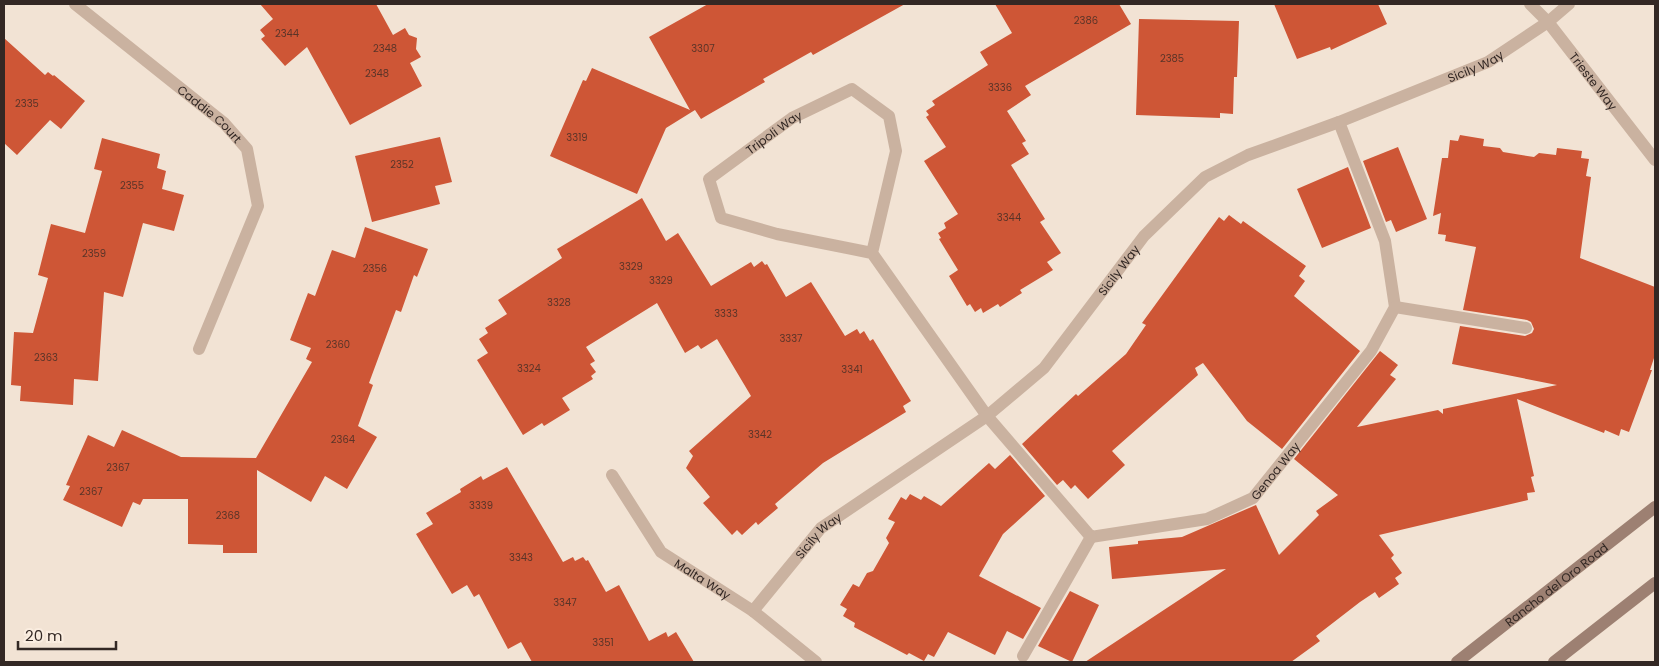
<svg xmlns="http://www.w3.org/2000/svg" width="1659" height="666" viewBox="0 0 1659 666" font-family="Poppins,sans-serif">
<rect width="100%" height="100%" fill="#f2e3d4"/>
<path fill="#ce5636" d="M260 4H376L393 35 405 28 409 35 417 38 416 49 421 57 410 63 422 86 350 125 307 47 285 66 261 39 265 36 260 30 273 19Z
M708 4H905L813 55 811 52 763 79 765 82 706 116 701 119 695 110 666 128 637 194 550 156 583 80 586 81 592 68 690 110 649 37Z
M995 4H1119L1131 24 1025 86 1031 95 1007 111 1026 141 1022 143 1029 154 1011 165 1045 219 1040 222 1061 253 1047 262 1053 270 1020 290 1022 293 1000 307 998 304 983 313 981 308 975 312 970 304 967 306 949 276 958 270 939 239 941 238 938 233 946 228 944 223 958 214 924 161 946 147 926 117 929 115 926 111 935 105 932 101 988 65 980 52 1012 33Z
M1274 4H1378L1387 24 1331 50 1330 47 1297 59Z
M1139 19 1239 21 1237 77H1234L1233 114 1220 113V118L1136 115Z
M4 38 45 75 48 72 53 76 54 75 85 101 61 129 50 120 17 155 4 143Z
M1460 135 1484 139 1483 146 1500 148 1503 152 1534 157 1539 153 1556 155 1557 148 1582 151 1581 158 1589 159 1586 176 1591 177 1580 258 1655 287V355L1650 370H1652L1629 432 1621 429 1619 436 1605 430 1604 433 1517 399 1534 476 1531 477 1535 492 1527 493 1528 500 1379 535 1394 555 1391 558 1402 573 1395 578 1399 584 1379 598 1375 592 1360 602 1316 636 1320 641 1291 662H1085L1226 569 1112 579 1109 547 1138 544V541L1182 537 1256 505 1279 555 1319 515 1316 511 1338 495 1294 459 1380 351 1398 365 1390 375 1396 379 1357 427 1438 410 1443 414V409L1557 385 1452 364 1460 326 1525 336 1532 333 1534 329 1531 322 1527 320 1463 310 1476 247 1445 241 1446 235 1438 234 1441 213 1433 216 1442 158H1448L1450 140 1458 141Z
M440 137 452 182 435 186 440 204 372 222 355 156Z
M102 138 160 154 157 168 166 171 162 189 184 195 174 231 143 223 123 297 104 292 98 381 74 379 73 405 20 401 21 386 11 385 14 332 33 333 48 278 38 275 51 224 85 233 102 171 94 169Z
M1398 147 1427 219 1396 232 1391 220 1386 222 1363 161Z
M1348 167 1371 228 1322 248 1297 189Z
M642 198 666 241 678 233 711 286 751 262 754 267 762 261 765 265 767 264 786 297 811 282 845 336 857 329 860 334 864 331 870 341 873 339 911 401 903 406 906 412 823 463 775 504 778 508 758 525 756 522 742 535 737 530 732 535 703 503 710 497 686 468 693 456 689 451 751 396 717 339 701 349 698 345 685 353 657 303 586 347 595 361 590 364 596 372 591 376 593 379 562 398 570 410 544 426 542 423 523 435 477 360 488 353 479 339 488 333 485 328 507 314 498 300 562 258 557 249Z
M1229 215 1241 224 1243 221 1306 266 1299 276 1305 281 1294 296 1360 351 1282 449 1247 421 1203 363 1195 368 1198 375 1112 451 1125 465 1088 499 1075 485 1071 489 1063 480 1057 485 1022 444 1076 394 1078 396 1126 354 1146 325 1142 323 1219 217 1224 221Z
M365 227 428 249 417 277 414 275 401 312 396 310 369 383 373 385 358 426 377 437 347 489 325 476 311 502 257 470V553H223V545L188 544V499H143L140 505 133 502 122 527 63 500 70 486 66 485 88 435 114 447 122 430 181 457 256 458 312 362 306 359 311 348 290 340 308 293 315 296 332 250 355 258Z
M1010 455 1045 496 1003 534 979 576 1041 608 1023 639 1007 631 995 655 948 632 934 657 928 654 924 661 909 653 907 655 854 627 855 623 843 616 847 609 840 605 853 584 859 587 867 573 873 571 889 543 886 538 895 522 888 519 901 497 906 500 910 494 921 500 924 496 941 506 989 463 995 469Z
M507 467 563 562 573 557 575 561 583 557 586 561 588 560 606 592 619 585 649 641 666 632 668 637 676 632 694 662H532L521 642 508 649 479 594 474 597 467 585 452 594 416 534 433 524 426 513 461 492 460 489 481 476 483 480Z
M1070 591 1099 605 1072 662 1038 646Z"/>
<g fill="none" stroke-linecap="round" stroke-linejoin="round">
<g stroke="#cab2a0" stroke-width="12">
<path id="s1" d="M75 4 224 123 247 149 258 206 199 349"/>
<path id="s2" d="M1530 4 1548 22 1655 160"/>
<path id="s3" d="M872 253 777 234 721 218 709 179 792 118 852 89 889 116 896 151 872 253 987 416 1091 537 1207 519 1253 498 1371 351 1395 307 1385 241 1339 122"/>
<path d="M1395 307 1526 328"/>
<path id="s4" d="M612 475 661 552 753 611 816 662"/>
<path id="s5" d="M753 611 821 528 987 416 1044 368 1144 236 1205 177 1248 155 1339 122 1488 62 1548 22 1569 4"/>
<path d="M1023 656 1091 537"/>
</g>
<g stroke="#9d8072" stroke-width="12">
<path id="s6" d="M1457 662 1655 507"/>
<path d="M1554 662 1655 583"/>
</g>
</g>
<g text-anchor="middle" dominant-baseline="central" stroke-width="4" stroke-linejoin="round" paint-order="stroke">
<g font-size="10" fill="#5a3428">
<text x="1086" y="20">2386</text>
<text x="287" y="33">2344</text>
<text x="385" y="48">2348</text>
<text x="703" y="48">3307</text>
<text x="1172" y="58">2385</text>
<text x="377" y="73">2348</text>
<text x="1000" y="87">3336</text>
<text x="27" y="103">2335</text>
<text x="577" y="137">3319</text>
<text x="402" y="164">2352</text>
<text x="132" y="185">2355</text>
<text x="1009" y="217">3344</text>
<text x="94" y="253">2359</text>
<text x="631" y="266">3329</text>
<text x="375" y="268">2356</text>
<text x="661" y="280">3329</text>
<text x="559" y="302">3328</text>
<text x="726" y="313">3333</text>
<text x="791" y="338">3337</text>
<text x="338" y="344">2360</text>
<text x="46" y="357">2363</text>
<text x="529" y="368">3324</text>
<text x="852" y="369">3341</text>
<text x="760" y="434">3342</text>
<text x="343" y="439">2364</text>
<text x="118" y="467">2367</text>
<text x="91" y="491">2367</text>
<text x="481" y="505">3339</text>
<text x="228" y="515">2368</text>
<text x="521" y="557">3343</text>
<text x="565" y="602">3347</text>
<text x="603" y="642">3351</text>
</g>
<g font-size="12" fill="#332824" stroke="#faede0">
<text stroke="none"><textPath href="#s5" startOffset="925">Sicily Way</textPath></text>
<text stroke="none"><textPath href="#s2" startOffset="100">Trieste Way</textPath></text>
<text stroke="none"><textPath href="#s1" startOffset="174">Caddie Court</textPath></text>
<text stroke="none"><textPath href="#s3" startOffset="276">Tripoli Way</textPath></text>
<text stroke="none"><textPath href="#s5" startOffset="505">Sicily Way</textPath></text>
<text stroke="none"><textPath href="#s3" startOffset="1114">Genoa Way</textPath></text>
<text stroke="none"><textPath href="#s5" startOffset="100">Sicily Way</textPath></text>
<text stroke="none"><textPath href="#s4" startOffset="141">Malta Way</textPath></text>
<text stroke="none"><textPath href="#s6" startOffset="126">Rancho del Oro Road</textPath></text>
</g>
</g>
<rect width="1659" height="666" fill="none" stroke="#332824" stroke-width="10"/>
<path d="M18 641v8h98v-8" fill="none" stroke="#332824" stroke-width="2.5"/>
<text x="25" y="641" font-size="15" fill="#332824" stroke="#faede0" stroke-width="4" paint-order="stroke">20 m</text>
</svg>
